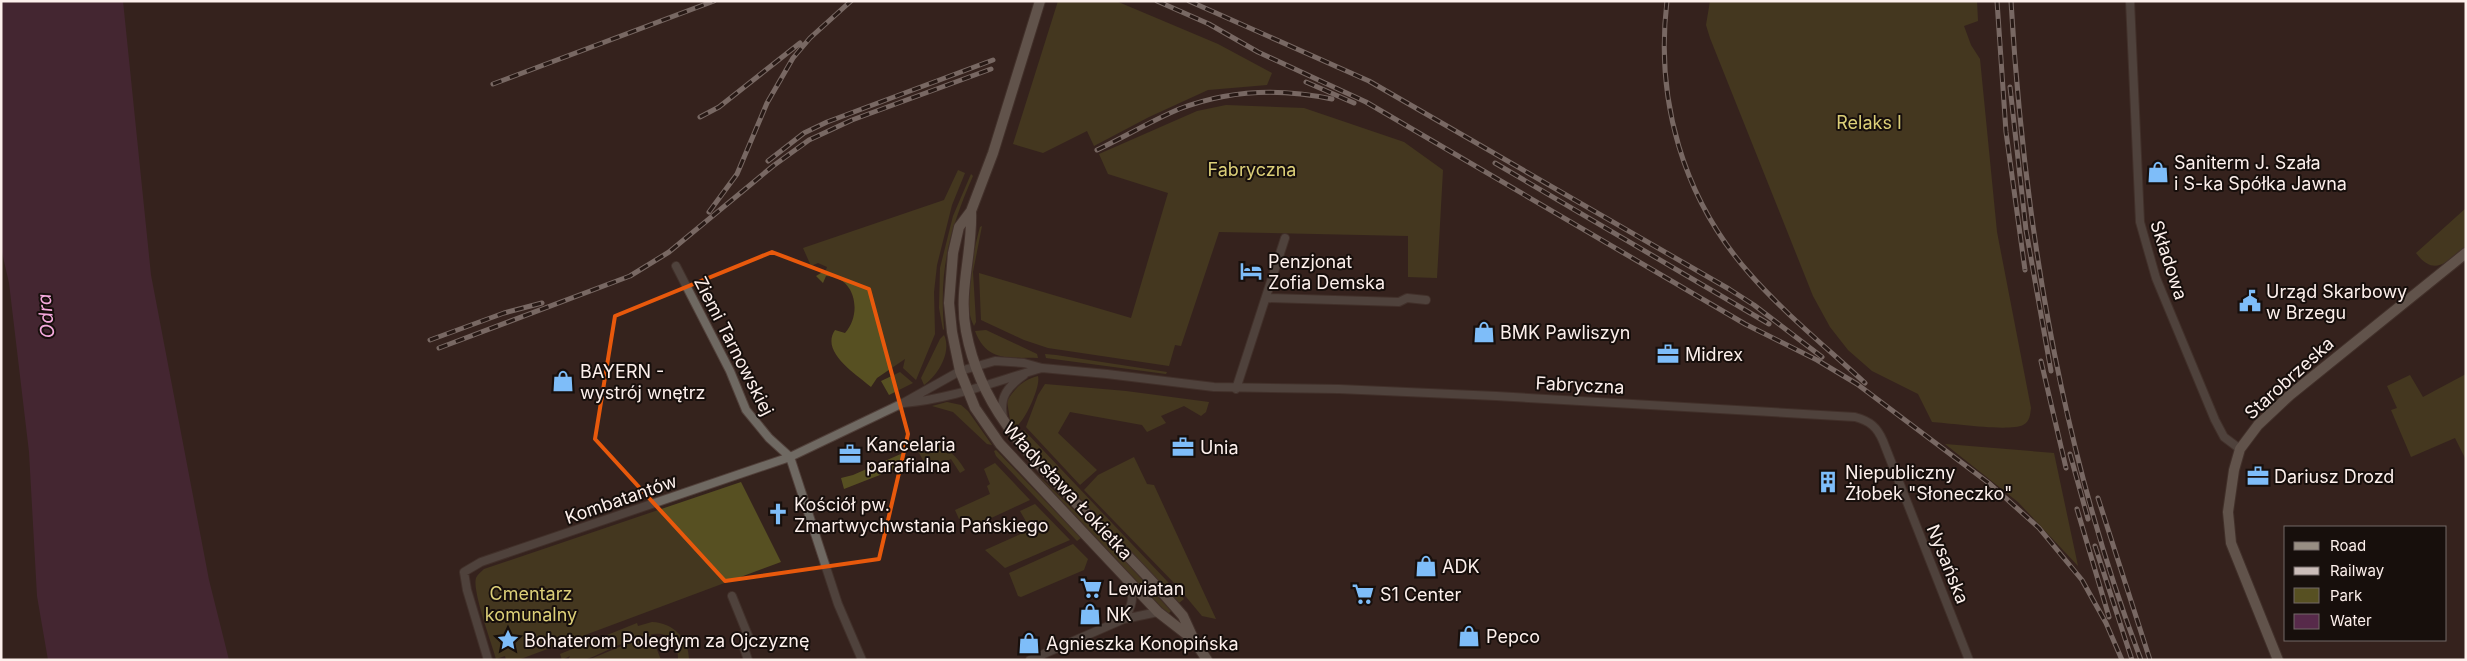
<svg xmlns="http://www.w3.org/2000/svg" width="2467" height="661" viewBox="0 0 2467 661" font-family="Inter,sans-serif">
<rect width="100%" height="100%" fill="#35231d"/>
<path fill="#575022" d="M1058 1H1116L1218 44 1272 73 1267 85 1208 90 1149 117 1094 146 1087 131 1043 153 1013 144Z
M1710 1H1977L1978 21 1964 26 1971 45 1980 59 1997 232 2031 408C2030 415 2030 421 2023 425 2008 432 1951 423 1932 422L1918 394 1872 371 1848 350 1830 327 1813 296 1710 38 1706 25Z
M1226 105 1304 108 1404 142 1443 170 1437 278 1408 277V236L1219 232 1181 346 1175 345 1169 366 1048 348 1024 340 981 320 979 273 1131 318 1168 193 1108 174 1099 154 1197 111Z
M958 170 965 173 952 205 937 265 934 292 935 334 916 380 903 368 905 359 877 378 871 387C856 374 820 352 835 330L845 333C863 313 855 276 826 276L823 283 816 276 826 270 827 267 818 263 811 266 803 248 944 200Z
M971 174 973 176C949 231 939 269 944 329L943 330 939 308 940 268 953 216Z
M2466 208V247C2447 261 2435 278 2416 253Z
M982 226 973 272 976 322 974 326C961 302 973 253 980 227Z
M986 330 1037 354 1038 358C1010 357 987 363 975 331Z
M944 335C952 352 938 375 924 385L921 378 940 339Z
M1045 354 1056 355 1167 372 1166 374 1046 358Z
M900 372 913 383 889 395 881 381Z
M2466 374V460L2455 438 2411 457 2391 410 2397 408 2387 386 2410 375 2423 397Z
M1038 376C1041 387 1024 424 1014 428L1010 420 1007 401C1016 387 1023 380 1038 376Z
M1045 384 1126 391 1209 402 1206 412 1201 416 1184 406 1161 416 1166 423 1147 432 1142 425 1070 412 1058 433 1097 470 1080 485 1026 427 1038 395Z
M947 402 961 405 968 411 992 445 987 444 953 412 932 406Z
M1024 430 1184 599 1179 603 1018 433Z
M930 441C946 446 957 456 965 470L960 473 951 459 928 470 916 447Z
M1005 443 1115 550 1171 611 1168 614Z
M1945 444 2054 453 2078 566 2018 502Z
M996 450 1081 538 1077 541 996 456 994 451Z
M903 453 908 464 844 489 841 478 853 475Z
M1134 457 1147 484 1154 485 1216 619 1202 616 1177 586 1084 490 1098 475Z
M995 463 1030 500 974 526 969 516 959 519 955 510 990 494 987 486 990 484 984 469Z
M741 482 781 562 518 660H506L505 656 496 659C492 644 472 591 476 578 477 575 481 572 484 569Z
M1035 504 1070 540 1005 568 985 550 1025 532 1022 525 1027 523 1020 511Z
M1073 544 1088 559 1084 570 1021 597 1018 596 1009 573Z
M652 622C673 623 689 638 689 660H678C679 604 607 654 584 660 579 661 573 660 568 660L570 656 562 660 560 654 637 623 638 626Z
M651 634 661 660H588Z"/>
<path fill="#572a4a" d="M1 1H123L151 275 209 580 229 660H48L37 596 29 452 9 283 1 248Z"/>
<g fill="none" stroke-linecap="round" stroke-linejoin="round">
<g stroke="#51403a" stroke-width="10">
<path id="street" d="M2130 1 2140 222 2156 278 2215 420 2224 437 2240 449
M676 266 730 371 746 410 769 438 790 457
M1266 298 1399 302 1407 298 1426 300
M1236 389 1285 238
M904 403C952 399 996 381 1042 368
M1003 417C999 397 1008 386 1024 375
M790 457 838 604 862 660
M732 596 749 638 744 648 748 660
M1124 619C1133 605 1133 599 1131 583
M488 660 467 590 464 572 481 562 790 457 903 403 960 371 995 361 1024 363 1042 368 1107 374 1214 387 1339 389 1496 396 1855 417C1870 421 1877 427 1883 441L1969 660
M1030 660 1124 619 1158 612"/>
</g>
<g stroke="#51403a" stroke-width="12">
<path id="secondary" d="M1040 1 993 153 971 211 959 227 953 253 949 303 952 332 960 371 975 408 1000 444 1158 612 1194 640
M971 211C973 251 958 290 966 331 980 407 1027 453 1079 506 1114 542 1150 577 1183 616L1194 640 1207 660
M2278 660 2231 543 2228 512 2234 470 2240 449 2258 425 2290 395 2466 253"/>
</g>
<use href="#street" stroke="#6f6962" stroke-width="8"/>
<use href="#secondary" stroke="#988e83" stroke-width="10"/>
<g stroke="#cbbdb9" stroke-width="5">
<path id="rail" d="M1157 1 1209 24 1258 52 1366 102 1745 324 1817 360 1857 384 1990 484 2039 528 2082 580 2106 623 2122 660
M1189 1 1369 81 1729 289 1754 305 1822 357
M1667 1C1655 100 1683 198 1749 273 1784 313 1826 347 1865 383
M1997 1 2006 132 2025 270
M2011 1C2024 224 2061 450 2141 660
M1306 82 1354 103
M493 84 714 1
M2010 87 2026 230 2051 371
M700 117 719 107 800 43
M1097 150C1124 137 1151 121 1179 109 1228 90 1281 88 1332 99
M768 161 804 133 827 122 993 60
M1495 163 1769 324
M709 212 737 174 767 103 793 58 810 38 851 1
M430 340 504 313 542 303
M439 348 630 276 669 252 773 166 809 140 852 120 991 69
M2041 361 2066 468
M2070 454 2088 519
M2098 498 2150 660
M2077 509 2109 617
M2095 546 2132 660"/>
</g>
<use href="#rail" stroke="#170f0c" stroke-width="3" stroke-dasharray="9" stroke-linecap="butt"/>
</g>
<path d="M0 0H2467V661H0ZM772 252 869 289 908 434 879 559 725 581 595 439 615 316Z" fill="#35231d" fill-opacity=".55" fill-rule="evenodd"/>
<path fill="none" stroke="#e8590c" stroke-width="4" stroke-linejoin="round" d="M772 252 869 289 908 434 879 559 725 581 595 439 615 316Z"/>
<defs>
<g id="shop-bare" transform="scale(1.725)"><path d="M-5-2.5h2.3a2.7 3.5 0 0 1 5.4 0H5L5.5 6h-11ZM-1.5-2.5h3a1.5 2.3 0 0 0-3 0Z" fill="#7ebdf9" stroke="#170f0c" stroke-width="2.5" paint-order="stroke"/></g>
<g id="hotel-bare" transform="scale(1.725)"><path d="M-6-4.5h1.5V1H6V5H4.5V3h-9V5H-6ZM-4 0a1.8 1.8 0 1 1 3.6 0ZM.5 0V-2.5h3Q6-2.5 6 0Z" fill="#7ebdf9" stroke="#170f0c" stroke-width="2.5" paint-order="stroke"/></g>
<g id="civic-bare" transform="scale(1.725)"><path d="M-.6-6.5H3V-4.5H.6V-3L4-1V1h2V6H-6V1h2V-1L-.6-3ZM-1.2 2.5V6h2.4V2.5Z" fill="#7ebdf9" stroke="#170f0c" stroke-width="2.5" paint-order="stroke"/></g>
<g id="office-bare" transform="scale(1.725)"><path d="M-6-3h4V-5.5h4V-3h4V5H-6ZM-1-4.5V-3h2v-1.5ZM-6 0V1H6V0Z" fill="#7ebdf9" stroke="#170f0c" stroke-width="2.5" paint-order="stroke"/></g>
<g id="building-bare" transform="scale(1.725)"><path d="M-4-6H4V6H1V3H-1V6H-4ZM-2.5-4.3h1.7v1.8h-1.7ZM.8-4.3h1.7v1.8H.8ZM-2.5-1h1.7V.8h-1.7ZM.8-1h1.7V.8H.8Z" fill="#7ebdf9" stroke="#170f0c" stroke-width="2.5" paint-order="stroke"/></g>
<g id="church-bare" transform="scale(1.725)"><path d="M-1.2-6h2.4v3.5h3.3v2.4h-3.3V6h-2.4V-.1h-3.3v-2.4h3.3Z" fill="#7ebdf9" stroke="#170f0c" stroke-width="2.5" paint-order="stroke"/></g>
<g id="supermarket-bare" transform="scale(1.725)"><path d="M-6-5.5h2.5l.6 2H6L4.5 2H-2.5L-4.4-4H-6ZM-1.5 3.2a1.3 1.3 0 1 0 .1 0ZM3 3.2a1.3 1.3 0 1 0 .1 0Z" fill="#7ebdf9" stroke="#170f0c" stroke-width="2.5" paint-order="stroke"/></g>
<g id="sight-bare" transform="scale(1.725)"><path d="M0-6L1.8-2.2L6-1.7L2.9 1.2L3.7 5.4L0 3.3L-3.7 5.4L-2.9 1.2L-6-1.7L-1.8-2.2Z" fill="#7ebdf9" stroke="#170f0c" stroke-width="2.5" paint-order="stroke"/></g>
</defs>
<g fill-rule="evenodd">
<use href="#shop-bare" x="2158" y="172"/>
<use href="#hotel-bare" x="1251" y="271"/>
<use href="#civic-bare" x="2250" y="301"/>
<use href="#shop-bare" x="1484" y="332"/>
<use href="#office-bare" x="1668" y="354"/>
<use href="#shop-bare" x="563" y="381"/>
<use href="#office-bare" x="1183" y="447"/>
<use href="#office-bare" x="850" y="454"/>
<use href="#office-bare" x="2258" y="476"/>
<use href="#building-bare" x="1828" y="482"/>
<use href="#church-bare" x="778" y="514"/>
<use href="#shop-bare" x="1426" y="566"/>
<use href="#supermarket-bare" x="1091" y="588"/>
<use href="#supermarket-bare" x="1363" y="594"/>
<use href="#shop-bare" x="1090" y="614"/>
<use href="#shop-bare" x="1469" y="636"/>
<use href="#sight-bare" x="508" y="640"/>
<use href="#shop-bare" x="1029" y="643"/>
</g>
<g text-anchor="middle" dominant-baseline="central" stroke-width="4" stroke-linejoin="round" paint-order="stroke">
<g font-size="18" fill="#dccf78" stroke="#170f0c">
<text x="1869" y="122">Relaks I</text>
<text x="1252" y="169">Fabryczna</text>
<text x="531" y="593">Cmentarz<tspan x="531" dy="21">komunalny</tspan></text>
</g>
<g font-size="18" fill="#fdf0ec" stroke="#170f0c" text-anchor="start">
<text x="2174" y="162">Saniterm J. Szała<tspan x="2174" dy="21">i S-ka Spółka Jawna</tspan></text>
<text x="1268" y="261">Penzjonat<tspan x="1268" dy="21">Zofia Demska</tspan></text>
<text x="2266" y="291">Urząd Skarbowy<tspan x="2266" dy="21">w Brzegu</tspan></text>
<text x="1500" y="332">BMK Pawliszyn</text>
<text x="1685" y="354">Midrex</text>
<text x="580" y="371">BAYERN -<tspan x="580" dy="21">wystrój wnętrz</tspan></text>
<text x="866" y="444">Kancelaria<tspan x="866" dy="21">parafialna</tspan></text>
<text x="1200" y="447">Unia</text>
<text x="1845" y="472">Niepubliczny<tspan x="1845" dy="21">Żłobek "Słoneczko"</tspan></text>
<text x="2274" y="476">Dariusz Drozd</text>
<text x="794" y="504">Kościół pw.<tspan x="794" dy="21">Zmartwychwstania Pańskiego</tspan></text>
<text x="1442" y="566">ADK</text>
<text x="1108" y="588">Lewiatan</text>
<text x="1380" y="594">S1 Center</text>
<text x="1106" y="614">NK</text>
<text x="1486" y="636">Pepco</text>
<text x="524" y="640">Bohaterom Poległym za Ojczyznę</text>
<text x="1046" y="643">Agnieszka Konopińska</text>
</g>
<g font-size="18" fill="#fdf0ec" stroke="#170f0c">
<text transform="translate(2169 260) rotate(72)">Składowa</text>
<text transform="translate(734 346) rotate(63)">Ziemi Tarnowskiej</text>
<text transform="translate(2289 378) rotate(-42)">Starobrzeska</text>
<text transform="translate(1580 385) rotate(3)">Fabryczna</text>
<text transform="translate(1068 491) rotate(47)">Władysława Łokietka</text>
<text transform="translate(621 499) rotate(-19)">Kombatantów</text>
<text transform="translate(1948 564) rotate(68)">Nysańska</text>
</g>
<g font-size="19" font-style="italic" fill="#f6aade" stroke="#170f0c">
<text transform="translate(46 316) rotate(-95)">Odra</text>
</g>
</g>
<rect width="2467" height="661" fill="none" stroke="#fdf0ec" stroke-width="5"/>
<rect x="2284" y="526" width="162" height="115" fill="#170f0c" stroke="#736966"/>
<rect x="2294" y="542" width="25" height="8" fill="#988e83" stroke="#736966"/>
<text x="2330" y="551" font-size="15" fill="#fdf0ec">Road</text>
<rect x="2294" y="567" width="25" height="8" fill="#cbbdb9" stroke="#736966"/>
<text x="2330" y="576" font-size="15" fill="#fdf0ec">Railway</text>
<rect x="2294" y="588" width="25" height="15" fill="#575022" stroke="#736966"/>
<text x="2330" y="601" font-size="15" fill="#fdf0ec">Park</text>
<rect x="2294" y="614" width="25" height="15" fill="#572a4a" stroke="#736966"/>
<text x="2330" y="626" font-size="15" fill="#fdf0ec">Water</text>
</svg>
